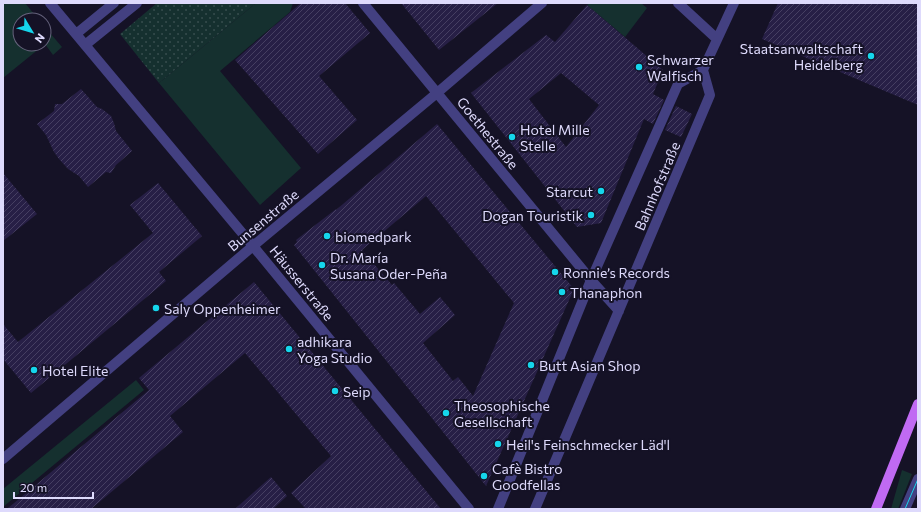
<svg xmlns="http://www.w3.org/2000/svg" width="921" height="512" viewBox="0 0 921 512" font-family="Commissioner,sans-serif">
<defs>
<pattern id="park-dots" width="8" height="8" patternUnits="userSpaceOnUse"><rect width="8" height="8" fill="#15302f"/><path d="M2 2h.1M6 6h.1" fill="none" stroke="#374d4e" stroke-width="1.8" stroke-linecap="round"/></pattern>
<pattern id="building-hatch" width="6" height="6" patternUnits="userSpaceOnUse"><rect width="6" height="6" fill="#271f46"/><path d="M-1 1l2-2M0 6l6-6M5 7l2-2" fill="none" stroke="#463f62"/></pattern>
</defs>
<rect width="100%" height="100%" fill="#151226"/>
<path fill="#15302f" d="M3 3H25L39 20H20V44H44V26L62 47 53 55 45 44 3 78Z
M256 3H293L290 12 220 71 301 168 260 205 159 83Z
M590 3H641L647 8 625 37 587 5Z
M136 380 144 390 3 507V489Z
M902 470 912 474 898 509H891Z"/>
<path fill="url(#park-dots)" d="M157 3H256L159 83 120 34Z"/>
<path fill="url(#building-hatch)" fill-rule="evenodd" d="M301 3H345L370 33 319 76 357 120 318 154 235 60Z
M401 3H498L439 50Z
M778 3H918V105L762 39Z
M587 5 663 70 653 94 664 100 653 124 644 119 601 223 577 227 471 93 546 35 555 42ZM561 73 599 105 566 147 529 99Z
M81 89 97 107 102 109 111 116 114 123 116 131 132 151 116 165 111 173 106 172 88 187 79 176 68 169 59 159 54 152 46 135 37 124 54 111 55 104H62Z
M676 106 692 114 681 137 665 130Z
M437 124 574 289 486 486 294 245 297 242 296 240 336 209V210ZM426 196 514 303 473 396 458 377 453 381 423 343 455 315 440 297 420 314 394 283 392 285 362 250Z
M3 173 37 214 3 241Z
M158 183 202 236 159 272 166 281 31 393 3 359V324L18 342 153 233 130 205Z
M254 282 441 509H306L291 493 331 456 245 353 170 416 183 432 91 509H7L149 390 139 378Z
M271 477 287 496 273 509H235Z"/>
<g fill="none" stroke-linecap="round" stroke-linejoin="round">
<path stroke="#434081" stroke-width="10" d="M50 3 253 246 469 509
M363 3 591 280 619 311
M678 3 717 39
M76 34 114 3
M85 45 137 3
M3 459 253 246 437 93 542 3
M498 509 591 280 678 84 703 70
M535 509 710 95 703 70 734 3
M905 509 918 479"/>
<path stroke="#c06af3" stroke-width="10" d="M876 509 918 404"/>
<path stroke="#15d6ec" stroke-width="1" d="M905 509 918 479"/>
</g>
<g fill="#15d6ec" stroke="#151226" stroke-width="1.5">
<circle cx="871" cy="56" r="4"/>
<circle cx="639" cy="67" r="4"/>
<circle cx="512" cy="137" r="4"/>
<circle cx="601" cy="191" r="4"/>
<circle cx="591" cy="215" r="4"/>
<circle cx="327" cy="236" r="4"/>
<circle cx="322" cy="265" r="4"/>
<circle cx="555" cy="272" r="4"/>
<circle cx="562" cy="292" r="4"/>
<circle cx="156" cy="308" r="4"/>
<circle cx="289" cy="349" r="4"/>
<circle cx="531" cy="365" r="4"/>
<circle cx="34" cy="370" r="4"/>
<circle cx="335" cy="391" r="4"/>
<circle cx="446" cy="413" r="4"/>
<circle cx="498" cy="444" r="4"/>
<circle cx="484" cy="476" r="4"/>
</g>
<g text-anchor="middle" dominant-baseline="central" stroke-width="4" stroke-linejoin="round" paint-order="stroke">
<g font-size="14" fill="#dedafc" stroke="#151226" text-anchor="start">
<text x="863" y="48" text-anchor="end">Staatsanwaltschaft<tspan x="863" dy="16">Heidelberg</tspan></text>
<text x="647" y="59">Schwarzer<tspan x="647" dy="16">Walfisch</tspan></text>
<text x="520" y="129">Hotel Mille<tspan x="520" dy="16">Stelle</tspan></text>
<text x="593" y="191" text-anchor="end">Starcut</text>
<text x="583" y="215" text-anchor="end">Dogan Touristik</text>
<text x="335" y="236">biomedpark</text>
<text x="330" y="257">Dr. María<tspan x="330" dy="16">Susana Oder-Peña</tspan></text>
<text x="563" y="272">Ronnie’s Records</text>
<text x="570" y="292">Thanaphon</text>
<text x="164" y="308">Saly Oppenheimer</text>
<text x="297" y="341">adhikara<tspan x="297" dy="16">Yoga Studio</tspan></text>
<text x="539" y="365">Butt Asian Shop</text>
<text x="42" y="370">Hotel Elite</text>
<text x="343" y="391">Seip</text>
<text x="454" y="405">Theosophische<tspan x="454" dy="16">Gesellschaft</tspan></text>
<text x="506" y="444">Heil's Feinschmecker Läd'l</text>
<text x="492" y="468">Cafè Bistro<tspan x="492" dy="16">Goodfellas</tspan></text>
</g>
<g font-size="14" fill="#dedafc" stroke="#151226">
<text transform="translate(488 133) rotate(51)">Goethestraße</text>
<text transform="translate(657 186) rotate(-67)">Bahnhofstraße</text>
<text transform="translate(263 220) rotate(-40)">Bunsenstraße</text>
<text transform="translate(302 283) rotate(51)">Häusserstraße</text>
</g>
</g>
<rect width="921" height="512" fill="none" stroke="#dedafc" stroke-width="8"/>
<g transform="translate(32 32) rotate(128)"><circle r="19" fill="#151226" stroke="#65627c"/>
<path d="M0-3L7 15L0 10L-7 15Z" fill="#15d6ec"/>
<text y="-6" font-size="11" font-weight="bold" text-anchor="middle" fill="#dedafc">N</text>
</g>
<path d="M14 492v6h79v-6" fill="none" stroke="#dedafc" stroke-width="2"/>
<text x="20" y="492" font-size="12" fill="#dedafc" stroke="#151226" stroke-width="3" paint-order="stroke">20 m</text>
</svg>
